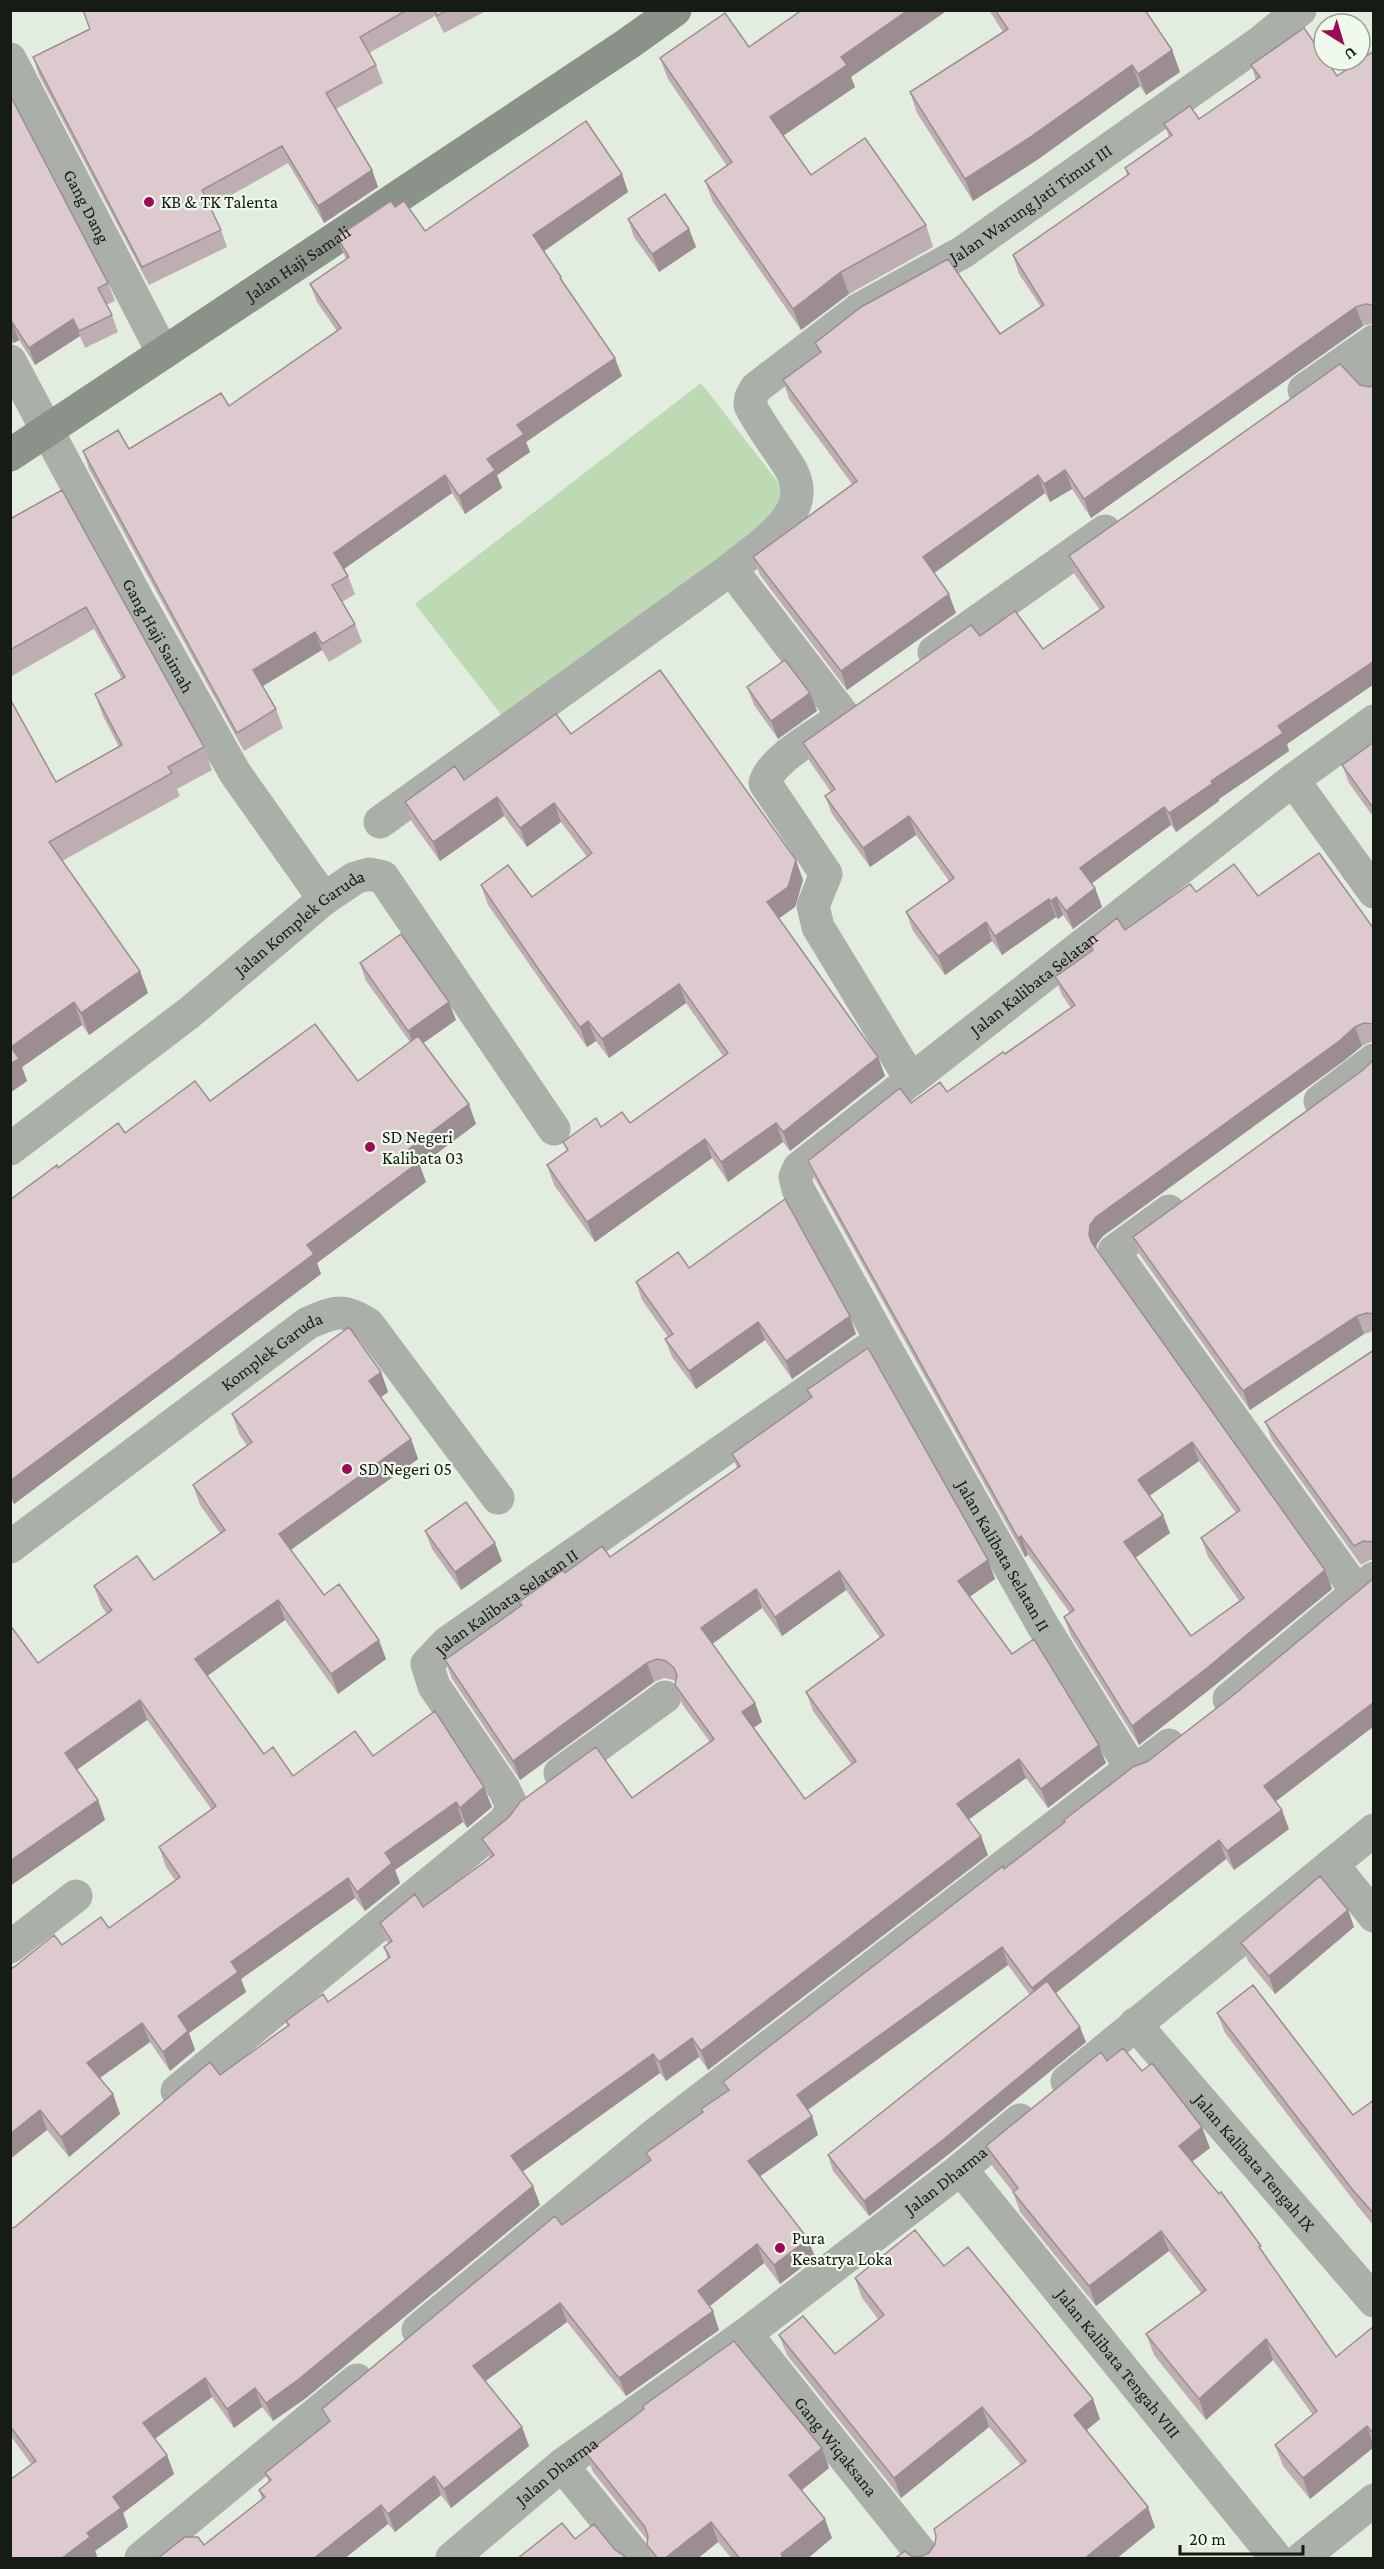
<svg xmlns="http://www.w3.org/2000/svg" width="1384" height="2569" viewBox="0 0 1384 2569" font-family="'Crimson Pro',serif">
<rect width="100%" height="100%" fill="#e2eddf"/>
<path fill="#bddab4" d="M701 383 795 504 510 726 415 604Z"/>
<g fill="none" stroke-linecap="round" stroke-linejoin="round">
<g stroke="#aaafa9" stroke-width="33">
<path id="s1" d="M10 59 163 353"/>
<path d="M1374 341 1351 357 1374 387"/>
<path id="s2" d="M10 361 138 600 235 773 324 899"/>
<path d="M1304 390 1351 357"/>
<path d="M731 569 844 716"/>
<path d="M934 652 1105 531"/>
<path d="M841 718C820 733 771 759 765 783L826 874 813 906 818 927 911 1080"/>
<path d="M1293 780 1374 892"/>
<path id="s3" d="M380 822 731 569C760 544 817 513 790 468 777 447 761 427 750 405L751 397 756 388 858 310 963 252 1259 43 1300 10"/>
<path d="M1320 1101 1374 1060"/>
<path id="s4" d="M10 1149 189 1013 324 899 355 878 369 874 383 877 554 1129"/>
<path d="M1169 1211 1114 1251 1116 1255 1357 1592"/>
<path id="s5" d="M881 1340 1043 1626 1131 1768"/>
<path id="s6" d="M10 1547 308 1323C337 1311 341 1308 368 1324L498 1498"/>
<path d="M1229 1699 1374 1578"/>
<path d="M560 1773 665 1697"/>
<path d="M1332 1864 1374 1916"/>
<path d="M10 1947 76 1896"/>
<path id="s7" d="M1135 2024 1374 2301"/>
<path d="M1067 2081 1374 1830"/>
<path id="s8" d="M177 2091 504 1822 513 1808 504 1789 434 1686 427 1664 448 1642 881 1340 798 1189 795 1177 799 1168 1293 780 1374 721"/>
<path id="s9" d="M961 2169 1276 2558"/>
<path d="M418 2330 658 2132 1131 1768 1143 1765 1169 1745"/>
<path id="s10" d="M746 2334 925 2558"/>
<path d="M562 2465 637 2558"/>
<path d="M141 2558 357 2380"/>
<path id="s11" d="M452 2558 562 2465 746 2334 961 2169 1020 2120"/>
<path d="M1302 2558 1374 2500"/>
</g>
<path stroke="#8b9289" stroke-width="33" id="s12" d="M10 455 629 43 675 10"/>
</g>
<path fill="#beaeb2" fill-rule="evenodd" d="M83 10H488L444 33 435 16 369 53 376 65 383 83 336 109 372 170 378 187 324 223 288 163 210 207 221 230 227 247 149 285 39 75 33 57 90 29Z
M989 10H1145L1172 50 1180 72 1146 95 1140 86 1037 160 973 201 917 113 910 92 1003 32Z
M749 47 851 77 855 87 783 136 811 175 926 225 933 247 849 294 801 330 713 202 705 181 727 166 668 79 660 58Z
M1374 51V323L1363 326 1091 518 1072 489 1050 502 1045 493 934 573 956 613 847 690 760 575 753 557 852 484 789 399 783 380 819 353 815 343 1000 334 1041 307 1019 274 1013 255 1127 175 1125 168 1169 137 1164 124 1199 119 1256 80 1251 65 1337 76Z
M10 95 108 283 115 301 106 305 112 315 118 332 85 348 80 336 35 365 19 340 14 343H10Z
M622 174 628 192 543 251 561 277 564 284 622 376 526 442 530 452 497 475 502 488 465 514 452 493 344 569 348 576 355 594 342 602 355 624 362 642 329 662 322 650 262 687 276 709 283 728 244 751 89 469 83 451 129 449 229 406 337 331 317 302 310 284 346 259 337 237 395 207 425 231Z
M628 219 689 229 696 247 659 272 634 237Z
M1360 385 1369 387 1374 385V684L1287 744 1289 751 1219 799V801L1176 832 1171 825 1091 883 1095 888 1102 907 1073 929 1063 915 1058 919 1056 917 1002 955 992 941 945 975 913 931 906 912 949 881 916 835 870 867 832 814 825 796 831 792 810 762 803 743 980 636 1043 649 1100 610 1075 575 1069 556Z
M62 490 204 747 212 770 177 789 180 796 62 861 140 971 148 993 89 1035 82 1025 22 1067 27 1081 10 1093V699L56 782 119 747 103 716 95 694 122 679 94 629 10 677V519Z
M747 687 810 693 817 711 778 739 754 705Z
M571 734 803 880 795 907 779 918 878 1057 885 1076 790 1151 783 1142 728 1182 712 1158 595 1242 554 1185 547 1165 567 1151 563 1142 601 1127 630 1123 723 1056 686 1003 609 1058 596 1041 587 1047 545 987 488 905 481 885 532 897 587 857 561 822 527 847 504 816 440 861 412 822 405 802 464 780Z
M1374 742V818L1349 783 1342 765Z
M1196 892 1258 896 1374 929V1042H1371L1362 1046 1345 1060 1103 1236 1097 1244 1096 1249 1325 1570 1332 1589 1214 1686 1139 1745 1071 1636 1064 1617 1070 1613 1028 1555 1025 1557 815 1179 808 1161 911 1103 947 1092 1071 1008 1062 995 1055 977 1091 951 1088 941 1125 930ZM1199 1461 1236 1513 1201 1538 1208 1557 1240 1602 1191 1636 1135 1557 1170 1533 1149 1496Z
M360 963 456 1020 423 1043 476 1124 420 1166 426 1182 317 1263 321 1274 14 1504 10 1498V1200L58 1168 125 1133 210 1101 358 1081 410 1042 366 981Z
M1374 1059V1331L1364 1334 1250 1410 1140 1255 1133 1237 1363 1070Z
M689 1268 856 1334 792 1379 765 1340 696 1389 672 1357 665 1339 668 1337 642 1300 636 1282Z
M1374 1350V1560H1370L1361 1565 1272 1440 1265 1422Z
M381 1372 388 1392 381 1397 411 1439 418 1459 291 1550 324 1595 386 1659 338 1694 285 1620 207 1676 264 1754 293 1776 373 1756 492 1807 467 1828 463 1822 395 1870 400 1883 365 1911 355 1898 241 1979 246 1992 189 2033 195 2050 170 2071 150 2042 100 2078 113 2094 120 2114 69 2157 47 2130 10 2159 13 1968 62 1945 109 1928 175 1880 166 1867 159 1847 212 1810 147 1720 77 1770 98 1800 105 1820 10 1886 38 1663 107 1614 101 1605 94 1586 154 1580 220 1533 200 1505 193 1485 247 1446 239 1434 232 1414Z
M807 1390 988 1560 995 1579 969 1597 1012 1654 1106 1763 1048 1808 1026 1778 969 1819 988 1855 708 2070 699 2057 666 2081 660 2073 522 2171 533 2186 540 2205 306 2398 273 2421 262 2407 234 2428 212 2397 155 2439 167 2455 174 2474 123 2513 128 2527 95 2551 97 2556 94 2559H10L32 2465 10 2435V2229L15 2227 220 2075 288 2026 286 2021 328 2002 388 1959 384 1947 388 1944 380 1923 423 1907 490 1859 482 1839 632 1798 710 1742 682 1704 675 1685 676 1682 673 1680 664 1678 654 1682 520 1780 452 1679 445 1660 521 1606 519 1602 565 1573 610 1557 737 1468 732 1454 810 1398ZM846 1590 880 1638 806 1692 813 1711 852 1765 805 1799 753 1728 762 1722 755 1703 712 1644 762 1608 782 1636Z
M425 1531 502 1561 461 1590 432 1549Z
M1374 1578V1726L1275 1802 1289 1829 1234 1870 1226 1859 1056 1993 1086 2042 949 2154 869 2216 833 2171 828 2155 1030 1995 1008 1965 808 2110 812 2116 818 2135 760 2176 808 2239 815 2257 780 2284 764 2263 709 2306 719 2330 626 2396 567 2322 485 2381 522 2427 529 2446 451 2508 441 2495 395 2532 388 2524 344 2559H157L204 2545 262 2499 259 2490 269 2482 265 2473 327 2424 322 2409 562 2225 649 2161 646 2153 702 2112 701 2109 726 2091 723 2082 1065 1823 1064 1820 1148 1761 1231 1697Z
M1348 1910 1354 1927 1275 1994 1248 1961 1241 1943Z
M1217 2013 1353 2115 1374 2100V2226L1360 2209 1225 2033Z
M1107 2061 1142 2071 1210 2148 1192 2162 1264 2255 1336 2357 1374 2326V2447L1310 2499 1283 2466 1275 2445 1313 2415 1273 2360 1206 2420 1154 2355 1146 2334 1201 2293 1169 2251 1096 2306 1020 2212 1013 2192 993 2167 986 2146Z
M944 2266 1100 2419 1086 2430 1155 2527 1116 2559H894L911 2556 920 2557 929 2553 1021 2465 989 2427 901 2498 787 2355 779 2335 835 2354 878 2319 862 2298 855 2278Z
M643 2406 822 2448 829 2468 802 2490 832 2538 807 2559H732L718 2542 697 2559H652L647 2545 648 2541 593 2472 586 2453 644 2409Z"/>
<path fill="#9b8d91" d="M908 10H948L851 77 855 87 778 139 770 117 841 57Z
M1172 50 1180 72 1146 95 1138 74Z
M1132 65 1140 86 1037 160 973 201 965 179Z
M372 170 378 187 324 223 318 206Z
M622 174 628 192 540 254 533 235Z
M689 229 696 247 659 272 652 254Z
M841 272 849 294 801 330 793 309Z
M1356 307 1363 326 1091 518 1084 499Z
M73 319 80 336 35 365 29 348Z
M12 322 19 340 14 343 10 335V324Z
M615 358 622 376 526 442 530 452 497 475 502 488 465 514 459 496 487 459 517 425Z
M1065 470 1072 489 1050 502 1044 484Z
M445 475 452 493 341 571 334 553Z
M1038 475 1045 493 930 576 923 557Z
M949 594 956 613 847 690 841 671Z
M315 632 322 650 259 688 253 670Z
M1374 661V684L1287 744 1289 751 1219 799V801L1176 832 1169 813 1211 781 1278 726Z
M810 693 817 711 778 739 771 721Z
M497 797 504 816 440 861 433 842Z
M554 803 561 822 527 847 520 828Z
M1164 807 1171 825 1087 887 1080 868Z
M909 816 916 835 870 867 863 848Z
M796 860 803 880 795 907 774 922 767 902Z
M1095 888 1102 907 1073 929 1066 911Z
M1056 897 1063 915 1058 919 1051 901Z
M1049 899 1056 917 1002 955 995 936Z
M986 922 992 941 945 975 938 956Z
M140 971 148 993 89 1035 81 1013Z
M679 984 686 1003 609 1058 602 1039Z
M74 1002 82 1025 22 1067 27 1081 10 1093 11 1047Z
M449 1002 456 1020 415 1049 408 1031Z
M588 1021 596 1041 587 1047 580 1027Z
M1355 1027 1362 1046 1345 1060 1103 1236 1097 1244 1095 1253 1089 1235 1090 1225 1096 1217Z
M878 1057 885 1076 790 1151 783 1132Z
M469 1104 476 1124 420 1166 426 1182 317 1263 321 1274 14 1504 10 1493V1481L307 1245 409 1149Z
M776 1123 783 1142 728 1182 721 1162Z
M705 1139 712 1158 595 1242 587 1222Z
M850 1316 856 1334 792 1379 786 1361Z
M1357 1316 1364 1334 1250 1410 1243 1391Z
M758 1322 765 1340 696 1389 689 1371Z
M381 1372 388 1392 377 1400 369 1381Z
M411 1439 418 1459 286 1553 279 1534Z
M1192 1442 1199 1461 1145 1499 1138 1480Z
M1163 1515 1170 1533 1131 1561 1124 1542Z
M1021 1536 1028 1555 1025 1557 1018 1538Z
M495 1543 502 1561 461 1590 455 1572Z
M988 1560 995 1579 965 1600 958 1581Z
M1325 1570 1332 1589 1214 1686 1139 1745 1132 1726Z
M839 1571 846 1590 782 1636 775 1617Z
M756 1589 762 1608 708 1647 701 1628Z
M278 1600 285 1620 203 1679 195 1659Z
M379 1640 386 1659 338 1694 331 1674Z
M647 1663 654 1682 520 1780 513 1761Z
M140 1700 147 1720 72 1773 65 1753Z
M1374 1702V1726L1271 1805 1264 1786Z
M755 1703 762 1722 749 1731 742 1712Z
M1099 1745 1106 1763 1048 1808 1041 1789Z
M1019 1759 1026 1778 964 1823 957 1804Z
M484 1787 492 1807 467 1828 460 1808Z
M98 1800 105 1820 10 1886V1861Z
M456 1802 463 1822 395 1870 400 1883 365 1911 357 1892 385 1853Z
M1282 1810 1289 1829 1234 1870 1227 1851Z
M981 1836 988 1855 708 2070 701 2051Z
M1219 1840 1226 1859 1039 2006 1032 1988Z
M348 1878 355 1898 241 1979 246 1992 189 2033 195 2050 170 2071 163 2052 178 2016 231 1962Z
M1348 1910 1354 1927 1275 1994 1269 1976Z
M1002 1947 1008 1965 803 2113 797 2095Z
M142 2023 150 2042 94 2082 87 2063Z
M1080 2027 1086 2042 949 2154 869 2216 864 2201Z
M692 2038 699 2057 666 2081 659 2062Z
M653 2054 660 2073 518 2175 511 2156Z
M113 2094 120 2114 69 2157 61 2137Z
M40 2110 47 2130 10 2159V2134Z
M812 2116 818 2135 755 2180 748 2161Z
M1202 2127 1210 2148 1186 2166 1179 2146Z
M533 2186 540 2205 306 2398 273 2421 266 2403Z
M1161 2231 1169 2251 1096 2306 1089 2286Z
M808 2239 815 2257 780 2284 774 2265Z
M757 2244 764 2263 705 2310 698 2291Z
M560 2303 567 2322 480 2385 473 2366Z
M713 2311 719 2330 626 2396 619 2378Z
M1266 2339 1273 2360 1206 2420 1199 2399Z
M205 2378 212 2397 150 2442 143 2423Z
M255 2388 262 2407 234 2428 227 2409Z
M1093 2399 1100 2419 1081 2435 1074 2415Z
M982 2407 989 2427 901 2498 894 2478Z
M1367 2426 1374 2447 1310 2499 1303 2478Z
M522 2427 529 2446 451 2508 444 2489Z
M822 2448 829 2468 797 2494 789 2475Z
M167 2455 174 2474 123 2513 128 2527 95 2551 97 2556 94 2559H61L87 2533 113 2497Z
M434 2476 441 2495 395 2532 388 2514Z
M381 2505 388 2524 344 2559H313Z
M1148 2507 1155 2527 1116 2559H1084Z
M825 2519 832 2538 807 2559H783L781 2554Z
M711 2522 718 2542 697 2559H664Z"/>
<path fill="#ddcacf" stroke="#9b8d91" stroke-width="1.5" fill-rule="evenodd" d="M83 10H407L360 37 376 65 326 93 372 170 318 206 282 146 202 190 221 230 142 267 33 57 90 29Z
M435 10H447L437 16Z
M802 10H908L841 57 847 65 770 117 811 175 865 138 926 225 841 272 793 309 705 181 732 162 660 58 725 13 749 47Z
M995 10H1145L1172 50 1138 74 1132 65 1029 138 965 179 910 92 1008 29Z
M1304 28 1324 57V60H1326L1337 76 1374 51V305L1365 304 1356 307 1084 499 1065 470 1044 484 1038 475 923 557 949 594 841 671 753 557 857 481 783 380 821 352 815 343 861 307 948 259 1000 334 1044 305 1013 255 1129 174 1125 168 1172 135 1164 124 1190 106 1199 119 1260 77 1251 65Z
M10 95 108 283 98 288 112 315 79 331 73 319 29 348 12 322 10 324Z
M586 121 622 174 533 235 561 277 560 278 615 358 517 425 524 434 487 459 495 470 459 496 445 475 334 553 348 576 332 585 355 624 322 644 315 632 253 670 276 709 237 733 83 451 118 430 129 449 221 393 229 406 341 328 310 284 349 257 337 237 391 201 395 207 404 201 425 231Z
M665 194 689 229 652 254 628 219Z
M1340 364 1360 385 1369 387 1374 385V661L1278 726 1283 733 1211 781 1213 783 1169 813 1164 807 1080 868 1095 888 1066 911 1056 897 1051 901 1049 899 995 936 986 922 938 956 906 912 954 878 909 816 863 848 825 796 835 789 803 743 971 625 980 636 1015 611 1043 649 1104 607 1069 556Z
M62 490 204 747 168 767 172 773 49 842 140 971 81 1013 74 1002 11 1047 19 1059 10 1064V699L56 782 122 745 95 694 125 677 86 607 10 650V519Z
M785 660 810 693 771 721 747 687Z
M660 670 796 860 788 887 767 902 878 1057 783 1132 776 1123 721 1162 705 1139 587 1222 547 1165 568 1150 563 1142 596 1118 601 1127 622 1112 630 1123 728 1053 679 984 602 1039 588 1021 580 1027 537 967 481 885 508 865 532 897 592 853 554 803 520 828 497 797 433 842 405 802 455 766 464 780 556 714 571 734Z
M1374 742V809L1342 765Z
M1319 853 1374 929V1024L1364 1023 1355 1027 1338 1042 1096 1217 1090 1225 1089 1235 1092 1243 1325 1570 1207 1668 1132 1726 1064 1617 1074 1610 1021 1536 1018 1538 808 1161 900 1088 911 1103 940 1082 947 1092 1003 1052 1005 1054 1075 1005 1055 977 1093 950 1088 941 1117 918 1125 930 1190 884 1196 892 1234 864 1258 896ZM1192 1442 1240 1510 1201 1538 1244 1598 1191 1636 1124 1542 1163 1515 1138 1480Z
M401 934 449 1002 408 1031 360 963Z
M315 1024 358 1081 418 1036 469 1104 409 1149 419 1162 307 1245 314 1254 10 1481V1200L57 1165 58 1168 118 1123 125 1133 195 1081 210 1101Z
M1374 1059V1314L1367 1313 1357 1316 1243 1391 1133 1237 1363 1070Z
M785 1199 850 1316 786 1361 758 1322 689 1371 665 1339 673 1334 636 1282 678 1252 689 1268Z
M349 1327 381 1372 369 1381 411 1439 279 1534 324 1595 339 1584 379 1640 331 1674 278 1600 195 1659 264 1754 273 1747 293 1776 355 1731 373 1756 435 1711 484 1787 460 1808 456 1802 385 1853 392 1863 357 1892 348 1878 231 1962 238 1972 178 2016 188 2031 163 2052 142 2023 87 2063 113 2094 61 2137 40 2110 10 2134V1965L13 1968 54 1935 62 1945 101 1917 109 1928 180 1877 159 1847 216 1806 140 1700 65 1753 98 1800 10 1861V1625L38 1663 112 1610 94 1586 137 1556 154 1580 225 1530 193 1485 252 1442 232 1414Z
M868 1348 988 1560 958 1581 1012 1654 1034 1639 1099 1745 1041 1789 1019 1759 957 1804 981 1836 701 2051 692 2038 659 2062 653 2054 511 2156 533 2186 299 2379 266 2403 255 2388 227 2409 205 2378 143 2423 167 2455 113 2497 121 2508 87 2533 90 2537 61 2559H10V2480L36 2461 10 2426V2229L15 2227 210 2062 220 2075 289 2025 286 2021 323 1994 328 2002 390 1957 384 1947 392 1941 380 1923 415 1894 423 1907 494 1855 482 1839 509 1817 520 1802 596 1747 632 1798 714 1739 675 1685 677 1675 674 1668 666 1661 657 1659 647 1663 513 1761 445 1660 522 1605 519 1602 563 1570 565 1573 602 1546 610 1557 740 1466 732 1454 812 1397 807 1390ZM839 1571 884 1635 806 1692 856 1761 805 1799 742 1712 755 1703 701 1628 756 1589 775 1617Z
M1374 1350V1542L1363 1541 1354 1546 1265 1422Z
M466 1502 495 1543 455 1572 425 1531Z
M1374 1578V1702L1264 1786 1282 1810 1227 1851 1219 1840 1032 1988 1002 1947 797 2095 812 2116 748 2161 808 2239 774 2265 757 2244 698 2291 713 2311 619 2378 560 2303 473 2366 522 2427 444 2489 434 2476 388 2514 381 2505 313 2559H157L185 2537H198L204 2545 265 2497 259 2490 271 2480 265 2473 330 2421 322 2409 555 2216 562 2225 651 2160 646 2153 703 2112 701 2109 729 2090 723 2082 1003 1866 1004 1869 1065 1822 1064 1820 1133 1767 1148 1761 1231 1697Z
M1320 1876 1348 1910 1269 1976 1241 1943Z
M1047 1981 1080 2027 944 2139 864 2201 828 2155Z
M1253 1985 1353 2115 1374 2100V2214L1352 2189 1217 2013Z
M1123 2048 1142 2071 1152 2063 1202 2127 1179 2146 1219 2194 1221 2192 1261 2246 1259 2247 1336 2357 1374 2326V2434L1367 2426 1303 2478 1275 2445 1317 2411 1266 2339 1199 2399 1146 2334 1206 2290 1161 2231 1089 2286 1013 2192 1018 2188 986 2146 1101 2052 1107 2061Z
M915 2230 944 2266 968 2247 1093 2399 1074 2415 1148 2507 1084 2559H894L905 2551 911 2556 920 2557 929 2553 935 2544 936 2536 934 2529 1026 2461 982 2407 894 2478 779 2335 803 2316 835 2354 884 2315 855 2278Z
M734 2341 822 2448 789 2475 825 2519 781 2554 784 2559H740L711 2522 664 2559H658L647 2545 648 2536 645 2527 586 2453 644 2409 643 2406Z
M562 2523 575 2539 594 2524 615 2550 625 2556 621 2559H517Z"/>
<g fill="#9e0a55" stroke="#effaec" stroke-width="2">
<circle cx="149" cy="202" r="6"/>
<circle cx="370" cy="1147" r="6"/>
<circle cx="347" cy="1469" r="6"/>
<circle cx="780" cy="2248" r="6"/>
</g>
<g text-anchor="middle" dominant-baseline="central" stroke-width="4.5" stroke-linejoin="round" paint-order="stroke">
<g font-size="18" fill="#171b16" stroke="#effaec" text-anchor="start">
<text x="161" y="202">KB &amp; TK Talenta</text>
<text x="382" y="1137">SD Negeri<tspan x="382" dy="21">Kalibata 03</tspan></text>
<text x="359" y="1469">SD Negeri 05</text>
<text x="792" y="2238">Pura<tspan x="792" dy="21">Kesatrya Loka</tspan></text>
</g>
<g font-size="18" fill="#171b16" stroke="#effaec">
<text stroke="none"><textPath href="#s3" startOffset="987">Jalan Warung Jati Timur III</textPath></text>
<text stroke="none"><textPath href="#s1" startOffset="166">Gang Dang</textPath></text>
<text stroke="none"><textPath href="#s12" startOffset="346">Jalan Haji Samali</textPath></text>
<text stroke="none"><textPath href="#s2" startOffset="312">Gang Haji Saimah</textPath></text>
<text stroke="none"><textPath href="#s4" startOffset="368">Jalan Komplek Garuda</textPath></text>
<text stroke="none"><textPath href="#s8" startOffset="1660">Jalan Kalibata Selatan</textPath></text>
<text stroke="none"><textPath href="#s6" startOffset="327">Komplek Garuda</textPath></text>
<text stroke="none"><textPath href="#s5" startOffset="248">Jalan Kalibata Selatan II</textPath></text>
<text stroke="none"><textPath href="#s8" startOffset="710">Jalan Kalibata Selatan II</textPath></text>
<text stroke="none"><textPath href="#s7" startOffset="183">Jalan Kalibata Tengah IX</textPath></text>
<text stroke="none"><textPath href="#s11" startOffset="622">Jalan Dharma</textPath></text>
<text stroke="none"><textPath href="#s9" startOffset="250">Jalan Kalibata Tengah VIII</textPath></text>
<text stroke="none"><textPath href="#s10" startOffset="144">Gang Wiqaksana</textPath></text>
<text stroke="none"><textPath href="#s11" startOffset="136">Jalan Dharma</textPath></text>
</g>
</g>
<rect width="1384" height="2569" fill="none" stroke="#171b16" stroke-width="24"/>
<g transform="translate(1342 42) rotate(143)"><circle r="28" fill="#effaec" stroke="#99a196" stroke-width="1.5"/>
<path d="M0-4.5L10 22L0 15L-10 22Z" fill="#9e0a55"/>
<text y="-9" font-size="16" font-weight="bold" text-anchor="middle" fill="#171b16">U</text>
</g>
<path d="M1180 2545v9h123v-9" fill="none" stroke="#171b16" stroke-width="3"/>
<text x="1189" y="2545" font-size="18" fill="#171b16" stroke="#effaec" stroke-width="4.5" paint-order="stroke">20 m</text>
</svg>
